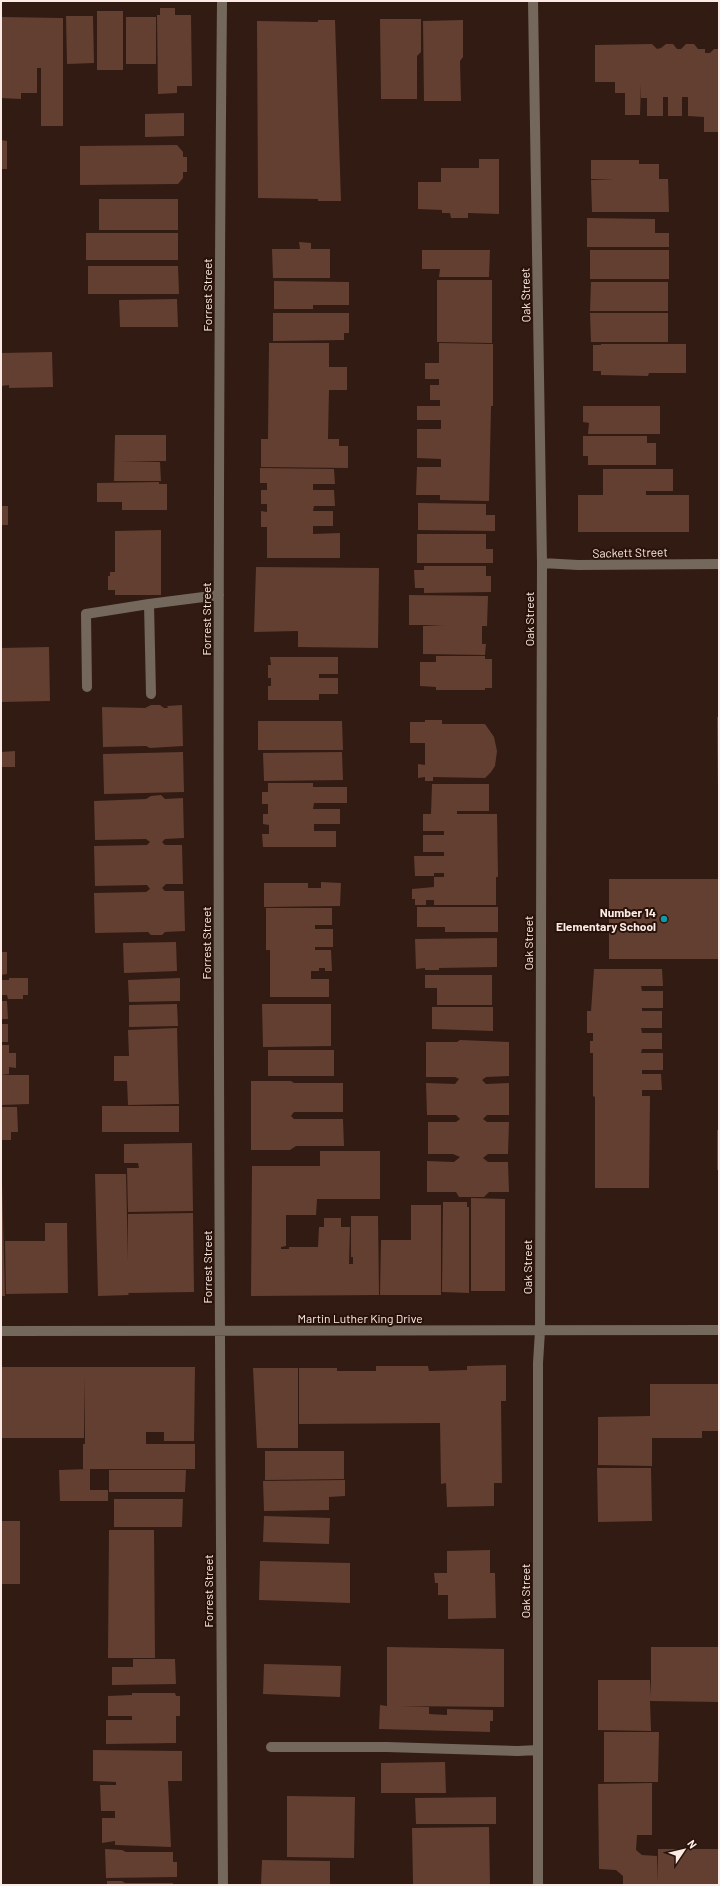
<svg xmlns="http://www.w3.org/2000/svg" width="720" height="1886" viewBox="0 0 720 1886" font-family="Barlow,sans-serif">
<rect width="100%" height="100%" fill="#321b12"/>
<path fill="#633f31" d="M160 8H175V15H191L192 86H177V93L158 94 157 15H160Z
M97 11H123V70H97Z
M66 16H93L94 63 67 64Z
M1 17 63 18V126H41V68H37V93H21V99L1 98Z
M126 17H156V64H126Z
M380 19H421V52L417 56V99H381Z
M318 20H335L341 201H318V199L258 198 257 21 318 22Z
M463 20V57L460 61 461 101H424L423 21Z
M652 44 657 49 661 48 666 44H673L677 49H681L686 44H694L698 49H705V53H710L714 49H719V132H704V117L688 116V97H682V116H668V97H663V116H647V98H641V83L640 115H625V93H615V82H595V45Z
M184 113V136L145 137V114Z
M1 140 7 141V169H1Z
M177 145 183 152V157H187V172H183V178L178 184 80 185V146Z
M479 159H499V214L468 213V218H451L450 213H442V210L418 209V182H441V168H479Z
M591 160H639V164H659V179H668L669 212H592L591 180H614L591 179Z
M99 199H178V230H99Z
M587 218 655 219V233H669V247H587Z
M86 233H178V260H86Z
M299 242 311 243V249H330V278H273L272 249H300Z
M422 250H490L489 277H439L440 269H422Z
M590 250H669V279H590Z
M88 266H178L179 294H88Z
M437 280H492V343L437 342Z
M274 281 349 282V305H313V309H274Z
M591 282H668V311H590Z
M177 299 178 327H120L119 300Z
M273 313H349V333H344V340L273 341Z
M590 313H668V342H591Z
M269 343H329V367H347V390H329L328 439H339V446H348V468L261 467V439H268Z
M439 343 493 344V406H491L489 501 440 500V495H416L417 467H441V459L417 458V429H441V420H417V406H440V400H430V385H439V379H425V363H439Z
M601 344H686V373H649L648 376 601 375V371H593V345H601Z
M52 352 53 387 9 388V385L1 386V353Z
M583 406H660V434H588L589 423 583 422Z
M115 435H166V461H120L160 462 161 481H114Z
M583 436H647V443H656V465H588V456H583Z
M260 468 334 469 335 484H313V490H334L335 506H314L313 511H333V526H313V534L340 533V558H267V527H261V511L267 512V504H261V490H267V483H260Z
M603 469H673V491H646V495H689V532H578V495H603Z
M159 482V484H167V510H122V502H97V483Z
M418 503 486 504V515H495V531L418 530Z
M1 506H8V525H1Z
M161 530V595H115V590H108V576H110V572H115V531Z
M417 534H486V549H493V563H417Z
M424 566H486V576H491V592L424 593V588H415L414 570H424Z
M256 567 379 568 378 648 298 647V631L254 632Z
M409 595 488 596 487 626H482V644H486L485 655 423 654V626L444 625H409Z
M49 647 50 701 1 702V648Z
M436 656H485V659H492V688H485V690H436V687L420 686V662H436Z
M270 657H338V674H319V678H338V694H319V700H268V686H271V678H268V665H271Z
M151 705H160L164 708H168L167 706 182 705 183 746 150 748 146 746 103 747 102 707 145 708Z
M717 717H719V793H718Z
M425 720H442V724H485L494 737 497 751 495 766 491 772 485 778 433 777V781H425V777L418 778V764L425 765V743H410V722H425Z
M258 721H342L343 750H258Z
M15 751V767H1V752Z
M183 752 184 792 104 794 103 754Z
M342 752 343 780 264 781 263 753Z
M268 783H313V787H347V803H314L313 809H340V824H314V831H336V847H263L262 834H269V825L263 824V814H268V804H262V792H268Z
M432 784H489V811H457V814H497L498 877H482H496V905H434V900H426V905H415V899H412V889L434 887V877H444V873H434V876H415L414 856H444V852H423V835H444V831H423V814H431Z
M161 795 165 799 183 798 184 838 165 839 162 842 165 845H182L183 884H166L162 888 165 891H184L185 931 165 932 162 935H151L148 932 95 933 94 893 146 892 150 889 147 885 95 886 94 846 147 845 150 842 146 839 95 840 94 801 146 799 151 796Z
M609 879H719V959H609Z
M321 882 341 883 340 906 264 907V883H308V888H321Z
M417 907H498V932H445V927H417Z
M266 908H332V925H315V929H333V947H315V950H331L332 971H325V968H319V971H311V979H329V997H270V950H266Z
M497 938V967L439 968V970H425V968L416 969 415 939Z
M176 942 177 971 124 973 123 943Z
M1 952H7V974L1 975Z
M594 969H662L663 986H641L642 991H663V1008H642V1011H662V1028H641L642 1033H662V1049H642L641 1053H663V1070H642V1074H661L662 1090H642V1096H650L649 1188H595V1097L593 1096V1053H590V1041H593V1033H587V1011H591Z
M425 975H492V1005H437V988H425Z
M1 977 2 980H9V978H28V995H23V999H8L7 995H1Z
M180 978V1001L129 1002 128 980Z
M1 1001H7L8 1019H1Z
M177 1004 178 1026 129 1027V1005Z
M262 1004H331V1046L263 1047Z
M432 1007H493V1031L432 1029Z
M1 1024H8V1042H1Z
M177 1028 179 1104 128 1105 127 1081H114V1056H129L128 1030Z
M460 1040 509 1042V1076L486 1077 482 1080 486 1084 509 1083V1115H487L483 1119 487 1122H509L508 1154H488L483 1158 488 1162H508L509 1192H489L484 1197H459L456 1192H427V1161L454 1162 460 1157 453 1154H428V1122H456L460 1119 456 1115H427L426 1083 455 1084 459 1079 455 1077H426V1042H457Z
M1 1045H9V1053H16V1068L9 1067V1074L1 1075Z
M268 1050H334V1076H268Z
M1 1075H29V1104L1 1105Z
M251 1081H291L294 1083H343V1112H294L291 1116 294 1119H343L344 1146H296L290 1150H251Z
M102 1106H179V1132H102Z
M1 1107H17L18 1132H11V1140H1Z
M717 1130H719V1170H717Z
M192 1143 193 1211 128 1212 127 1168H139L138 1163H124V1144Z
M320 1151H380V1199H317L316 1215H286V1246L281 1247V1249H289V1247H318L319 1227H324V1218H341V1227H350L349 1264H353V1257H351V1216H378L379 1295 251 1296 252 1166H320Z
M95 1174H126L128 1261V1214L193 1213 194 1292 128 1293 129 1295 98 1296Z
M1 1181H2L5 1296H1Z
M471 1198 505 1199V1291H471Z
M443 1202H467V1207H469V1293L442 1292Z
M411 1205H441V1295H380L381 1240H411Z
M45 1223H67L68 1293 6 1294 5 1241H45Z
M506 1365V1401H501L502 1483H494V1506L447 1507 446 1483 441 1484 440 1423 299 1424V1368H337V1371H376V1366H428L429 1371 467 1370V1366Z
M1 1367H195L194 1441H164V1432H146V1444H195V1469H83V1444H85V1376L84 1438H1Z
M253 1368H298V1448H257Z
M650 1384H719V1431H702V1438H652V1466L598 1465V1417L650 1416Z
M265 1451H344V1479L265 1480Z
M597 1468H651L652 1521 598 1522Z
M90 1469V1490H108V1501H60L59 1470Z
M109 1470H186L185 1492H109Z
M345 1480V1496L329 1497V1510L264 1511 263 1481Z
M114 1499H183L182 1527H114Z
M264 1516 330 1518 329 1544 263 1542Z
M1 1521H20V1584H1Z
M109 1530H154L155 1658H108Z
M490 1550V1573H495L496 1618 448 1619V1595H438V1583H435L434 1573H447V1551Z
M260 1561 350 1563V1603L259 1600Z
M387 1647 504 1649V1707L400 1706 429 1707V1714L447 1715V1709L493 1710V1721H490V1732L379 1729 380 1705 387 1706Z
M651 1647H719V1702L650 1701 651 1731 598 1730V1680H650L651 1697Z
M133 1659H175L176 1684 112 1685V1667H133Z
M264 1664 341 1666 340 1697 263 1694Z
M132 1693H175L176 1696H180V1716H176V1743L106 1744V1720H132V1716H108V1696L132 1695Z
M604 1732H659L658 1782H604Z
M93 1750 182 1751V1781H168L171 1847 115 1845V1841L102 1843V1818H115V1811H101L100 1785H116V1782L93 1781Z
M445 1762 446 1793H381V1763Z
M652 1783V1835H637L636 1850 642 1855 657 1856 658 1882V1849H719V1885H623V1876L616 1870 599 1869 598 1784Z
M287 1796 355 1797 354 1858 287 1857Z
M496 1797V1824H416L415 1798Z
M489 1827 490 1885 413 1884 412 1828Z
M105 1849 122 1850 126 1852H173V1862H177V1877L106 1878Z
M262 1860 330 1861V1885H261Z
M107 1881H122L125 1883H173V1885H107Z"/>
<g fill="none" stroke-linecap="round" stroke-linejoin="round">
<path stroke="#74675b" stroke-width="10" d="M222 1C216 629 219 1257 223 1885
M533 1 542 563 540 1331 538 1363V1885
M542 563 578 565 719 564
M149 604 151 694
M87 687 86 614 149 604 219 595
M1 1331 719 1330
M271 1747H387L518 1751 538 1750"/>
</g>
<circle fill="#0f9aa8" stroke="#281209" stroke-width="1.5" cx="664" cy="919" r="4"/>
<g text-anchor="middle" dominant-baseline="central" stroke-width="4" stroke-linejoin="round" paint-order="stroke">
<g font-size="12" fill="#fcebe5" stroke="#281209">
<text transform="translate(207 295) rotate(-90)">Forrest Street</text>
<text transform="translate(525 295) rotate(-91)">Oak Street</text>
<text transform="translate(630 552) rotate(-1)">Sackett Street</text>
<text transform="translate(206 619) rotate(-90)">Forrest Street</text>
<text transform="translate(529 619) rotate(-90)">Oak Street</text>
<text transform="translate(206 943) rotate(-90)">Forrest Street</text>
<text transform="translate(528 943) rotate(-90)">Oak Street</text>
<text transform="translate(207 1267) rotate(-90)">Forrest Street</text>
<text transform="translate(527 1267) rotate(-90)">Oak Street</text>
<text x="360" y="1318">Martin Luther King Drive</text>
<text transform="translate(208 1591) rotate(-90)">Forrest Street</text>
<text transform="translate(525 1591) rotate(-90)">Oak Street</text>
</g>
<g font-size="12" font-weight="bold" fill="#fcebe5" stroke="#281209" text-anchor="end">
<text x="656" y="912">Number 14<tspan x="656" dy="14">Elementary School</tspan></text>
</g>
</g>
<rect width="720" height="1886" fill="none" stroke="#fcebe5" stroke-width="4"/>
<g transform="translate(684 1850) rotate(55)" stroke="#281209" stroke-width="3" paint-order="stroke">
<path d="M0-3L7 15L0 10L-7 15Z" fill="#fcebe5"/>
<text y="-6" font-size="11" font-weight="bold" text-anchor="middle" fill="#fcebe5">N</text>
</g>
</svg>
